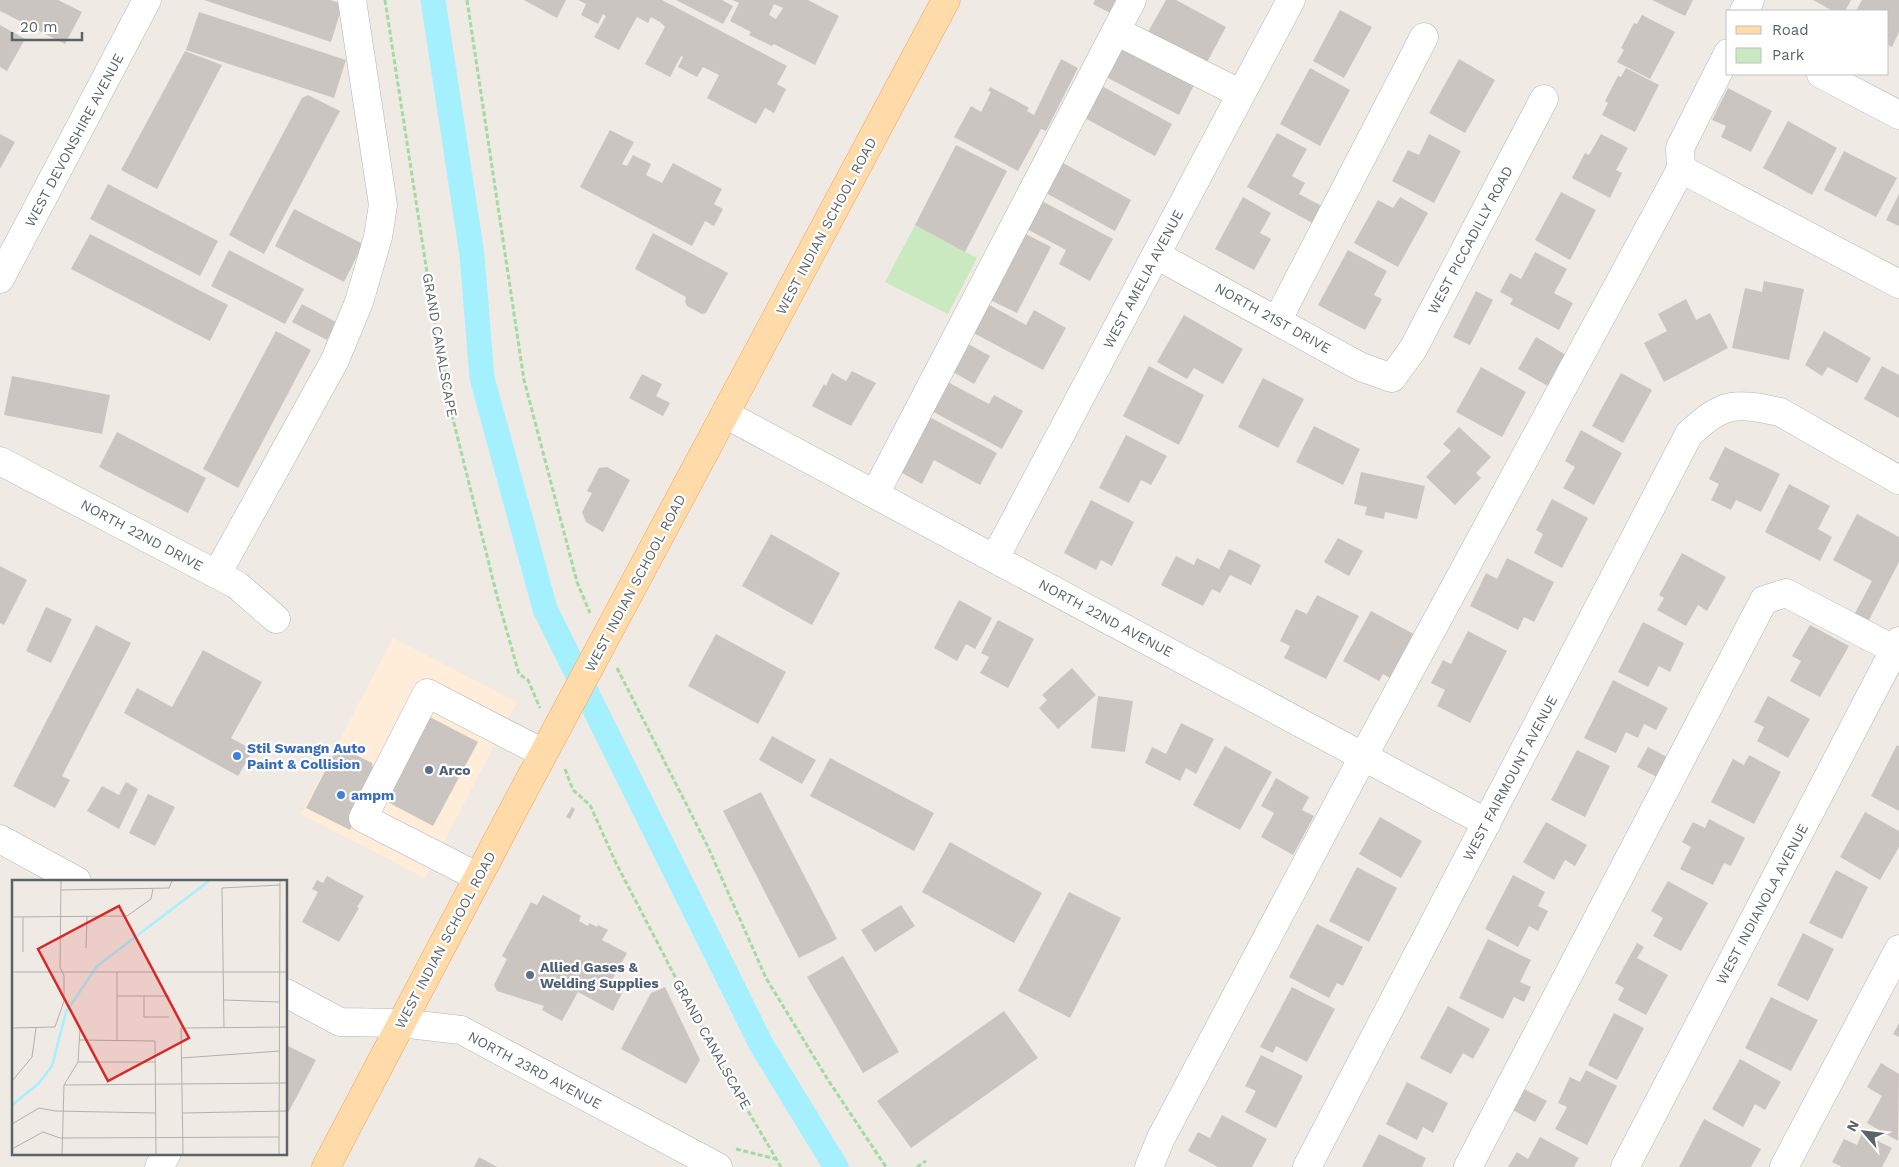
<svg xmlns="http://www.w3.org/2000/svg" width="1899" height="1167" viewBox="0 0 1899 1167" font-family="'Work Sans',sans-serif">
<rect width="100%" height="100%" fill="#f0eae4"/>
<path fill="#ffedda" d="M393 638 517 702 425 878 301 814Z"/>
<path fill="#cae9c0" d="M915 225 977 258 948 314 885 282Z"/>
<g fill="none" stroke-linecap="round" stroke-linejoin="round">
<path stroke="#a5f0ff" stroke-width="25" d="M433 0 472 255 482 378 545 609 761 1044 836 1167"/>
</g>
<path fill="#cbc5c1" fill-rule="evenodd" d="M0 0H58L82 12 65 44 0 11Z
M204 0H330L343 4 331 42Z
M524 0H566L557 18Z
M578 0H662L787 66 777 84 786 89 774 113 765 108 756 124 707 98 719 75 703 67 697 77 678 67 683 57 681 56 670 77 645 64 665 27 660 22 651 17 648 23 637 17 619 50 594 37 606 16 603 14 598 24 581 15 586 4Z
M676 0H722L733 6 723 24Z
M732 0H808L839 16 815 65 774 44 772 46 749 35 751 32 730 21 739 3ZM774 4 783 8 776 19 769 15Z
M1095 0H1117L1110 13 1093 4Z
M1166 0H1176L1226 27 1206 64 1148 32Z
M1652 0H1693L1685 16Z
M1813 0H1851L1845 11H1833Z
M1862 0H1899V32L1892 47 1888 45V11H1856Z
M1340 10 1372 27 1344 78 1313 61Z
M199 12 346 60 334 98 186 50Z
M1642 15 1675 32 1650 79 1617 62 1624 50 1621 48 1634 23 1637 24Z
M0 25 25 39 7 71 0 67Z
M1123 44 1196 81 1179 115 1106 77Z
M185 51 222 65 157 189 121 170Z
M1061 59 1078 68 1046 131 1041 129 1018 171 954 137 971 106 981 112 991 92 988 91 990 87 1024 105 1029 108 1027 111 1034 115Z
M1459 59 1495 80 1465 133 1429 113Z
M1310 68 1350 90 1320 146 1280 124Z
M1626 68 1659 85 1635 132 1602 115 1608 103 1605 101 1618 76 1621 77Z
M1100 85 1172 124 1155 156 1083 117Z
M1728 88 1772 111 1751 152 1721 137 1726 126 1712 120Z
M308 95 340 111 264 254 229 235 302 98Z
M1788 121 1837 148 1812 195 1763 168Z
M610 130 634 142 622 164 627 166 633 155 651 164 646 175 662 183 673 163 722 189 714 204 723 209 714 226 705 221 692 246 580 187Z
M1277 133 1307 149 1292 176 1305 183 1299 194 1324 207 1314 224 1247 187Z
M0 134 15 142 0 169Z
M1429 134 1461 151 1434 203 1392 181 1408 150 1419 155Z
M1601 134 1628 148 1616 170 1622 173 1610 198 1572 178 1585 153 1589 155Z
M956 145 1007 171 965 252 915 225Z
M1844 151 1897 178 1876 217 1824 190Z
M1063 163 1131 200 1115 231 1046 193Z
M108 184 218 241 200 276 90 219Z
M1561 192 1596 210 1570 260 1535 240Z
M1899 194V226L1886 220Z
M1243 197 1271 213 1260 233 1271 239 1254 270 1215 249Z
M1400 197 1428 213 1398 267 1354 243 1378 200 1393 208Z
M1038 199 1113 239 1090 281 1059 264 1066 250 1023 227Z
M294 209 363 244 344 282 275 246Z
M1022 232 1051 247 1017 313 988 299Z
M653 233 728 273 706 313 702 314 687 306 685 302 686 297 635 269Z
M90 234 228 305 210 341 71 269Z
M229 250 304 289 285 324 211 286Z
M1348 250 1387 271 1374 295 1382 299 1365 330 1318 305Z
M1535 252 1567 269 1554 293 1573 303 1559 330 1510 304 1513 299 1500 292 1510 273 1521 279Z
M1764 281 1804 289 1789 360 1732 348 1745 288 1762 292Z
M1476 291 1493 300 1470 345 1453 337Z
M1686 299 1696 320 1710 313 1728 348 1664 382 1644 343 1667 331 1658 314Z
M984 302 1026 325 1034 310 1066 328 1043 370 968 330Z
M302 304 336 322 327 340 292 322Z
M1184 315 1243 349 1223 384 1194 368 1187 379 1157 362Z
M276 331 311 350 238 488 203 469Z
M1824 331 1871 358 1857 383 1828 367 1822 376 1805 365Z
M1536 337 1571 358 1553 389 1518 369Z
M963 341 990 356 974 384 948 369Z
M1149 366 1204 395 1179 445 1123 416Z
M1882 366 1899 375V418L1864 399Z
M1481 367 1526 392 1502 437 1456 412Z
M852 371 876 383 851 426 812 406 824 384 826 386 832 373 846 381Z
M1621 373 1652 390 1623 443 1592 426Z
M642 374 662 384 656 396 670 403 663 416 629 398Z
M12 376 110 395 102 434 4 415Z
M1263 378 1304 399 1278 448 1238 427Z
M944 380 989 404 994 395 1023 411 1002 449 928 409Z
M924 414 997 453 980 485 934 460 922 484 895 469Z
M1314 426 1360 449 1343 485 1296 462Z
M1459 427 1491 457 1476 473 1481 478 1455 505 1426 477 1451 451 1443 444Z
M1581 430 1622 453 1594 505 1563 488 1575 467 1565 461Z
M117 432 206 478 188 513 99 467Z
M1126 435 1167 456 1151 485 1141 480 1129 503 1099 488Z
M1725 447 1780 474 1761 512 1736 500 1731 510 1711 500 1719 484 1709 479Z
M607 467 630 480 603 532 586 522 582 512 592 493 587 491 599 468Z
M1361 472 1425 486 1417 519 1385 512 1384 519 1365 515 1367 507 1354 504Z
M1789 484 1830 506 1818 529 1832 537 1820 561 1765 532Z
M1552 499 1588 518 1562 568 1534 553 1543 534 1536 530Z
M1091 500 1134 522 1112 566 1101 560 1096 570 1064 553Z
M1857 514 1899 537V562L1867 624 1853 617 1872 581 1833 560Z
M771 534 840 573 812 625 742 586Z
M1338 538 1363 551 1349 576 1324 562Z
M1229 549 1261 565 1251 585 1230 575 1220 593 1212 589 1203 606 1161 585 1176 556 1194 565 1197 558 1219 569Z
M1682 553 1726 577 1707 611 1698 605 1686 626 1657 610 1664 598 1659 595Z
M1507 558 1554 582 1534 622 1524 617 1518 630 1470 606 1486 573 1497 579Z
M0 566 27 580 4 625 0 623Z
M1317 595 1359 616 1326 679 1284 658 1290 646 1280 641 1296 609 1307 614Z
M959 600 992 618 975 649 966 644 957 661 934 648Z
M46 607 72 619 51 663 26 651Z
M1371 611 1423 639 1399 683 1383 674 1379 681 1343 661Z
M998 620 1034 639 1008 688 980 673 989 657 981 653Z
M1643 622 1684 643 1670 672 1659 666 1648 687 1618 672Z
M96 625 131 643 62 776 70 780 55 808 13 786Z
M1810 625 1849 646 1820 697 1790 681 1801 661 1792 656Z
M1468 631 1507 651 1470 723 1437 706 1445 690 1431 683 1443 660 1451 664Z
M716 634 786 672 758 724 688 686Z
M203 650 262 682 231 738 253 750 238 776 124 713 137 688 172 707Z
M1072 668 1096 695 1058 729 1039 708 1047 700 1042 695Z
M1613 680 1668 708 1656 730 1644 724 1638 738 1626 732 1616 753 1584 738Z
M1098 696 1133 701 1125 752 1091 748Z
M1768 696 1810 719 1788 758 1757 741 1764 727 1754 722Z
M424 714 478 742 433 826 380 798Z
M1181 723 1214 739 1196 774 1186 768 1180 781 1145 763 1152 747 1166 754Z
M772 736 816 760 802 784 759 760Z
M1897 745 1899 746V811L1871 796Z
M338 746 372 763 375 781 350 830 306 808Z
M1225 746 1272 772 1240 830 1193 805Z
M1648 747 1667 757 1657 777 1637 767Z
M1577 750 1610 766 1585 817 1551 800Z
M1749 755 1781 772 1754 824 1711 802 1733 759 1744 765Z
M830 758 934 813 914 851 810 796Z
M1276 778 1309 797 1302 810 1314 816 1293 855 1261 837 1274 813 1261 806Z
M126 782 138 789 119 829 87 811 102 786 119 795Z
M761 792 837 939 799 958 723 811Z
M148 794 175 807 155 846 129 833Z
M572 807 575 809 570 819 566 817Z
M1865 812 1899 831V847L1880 880 1840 857Z
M1380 817 1422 841 1401 878 1359 854Z
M1709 819 1745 838 1731 866 1724 863 1713 885 1680 869 1691 847 1682 842 1693 822 1705 828Z
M1546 822 1587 845 1575 866 1565 860 1554 880 1523 862Z
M950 842 1042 893 1014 943 922 892Z
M1357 867 1397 888 1369 942 1329 921Z
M1836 870 1868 887 1842 939 1809 923Z
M1513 875 1545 892 1538 906 1548 911 1538 931 1529 926 1518 947 1485 929Z
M327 876 364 896 357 907 359 908 339 942 302 922 318 892 312 889 317 880 323 883Z
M1668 881 1708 903 1681 951 1653 936 1663 918 1651 911Z
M1069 892 1121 918 1070 1018 1018 991Z
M543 895 581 916 579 921 588 926 589 923 597 927 598 925 608 930 602 940 627 953 612 980 625 987 613 1011 578 992 562 1021 542 1010 544 1006 497 991 494 985 507 959 502 956 531 902 537 905Z
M901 905 915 926 875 952 861 930Z
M1317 924 1363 947 1343 986 1337 983 1329 998 1289 977Z
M1803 933 1834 949 1808 1001 1777 985Z
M1488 939 1531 960 1520 982 1531 987 1524 1002 1514 997 1503 1019 1459 998Z
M1637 943 1644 947 1637 958 1668 975 1646 1015 1618 1000 1624 988 1615 983Z
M843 956 899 1052 863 1073 807 977Z
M665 987 700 1060 686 1084 621 1049 651 993Z
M1292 987 1335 1009 1307 1062 1276 1046 1273 1053 1260 1047Z
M1771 997 1818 1020 1791 1071 1745 1048Z
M1448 1006 1490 1029 1473 1059 1463 1053 1451 1074 1420 1058Z
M1004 1011 1038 1058 911 1148 877 1101Z
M1614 1013 1644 1028 1617 1080 1588 1065Z
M1899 1023V1037L1893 1034Z
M286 1045 316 1060 286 1117Z
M1261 1055 1303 1076 1276 1128 1245 1112 1256 1091 1245 1086Z
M1740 1059 1781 1082 1765 1110 1755 1104 1743 1127 1712 1109Z
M1881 1063 1899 1074 1898 1141 1867 1123 1882 1096 1867 1087Z
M1586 1070 1617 1086 1587 1145 1555 1129 1567 1107 1558 1103 1570 1077 1580 1082Z
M1407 1082 1448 1103 1433 1133 1423 1127 1417 1140 1386 1124Z
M1522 1088 1547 1101 1535 1122 1511 1109Z
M1222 1115 1267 1139 1252 1167H1218L1188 1151 1198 1132 1210 1138Z
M1704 1119 1761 1149 1751 1167H1679Z
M1862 1133 1892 1148 1882 1167H1842L1832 1162 1844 1139 1857 1145Z
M1379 1134 1426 1158 1422 1167H1362Z
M1540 1137 1579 1158 1574 1167H1508L1517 1152 1528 1159Z
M479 1157 497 1167H474Z"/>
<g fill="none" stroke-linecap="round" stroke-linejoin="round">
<g stroke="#b0b5b8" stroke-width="29">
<path id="minor" d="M1744 11 1750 0
M1116 31 1241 94
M1821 74 1899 115
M1681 169 1899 284
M1156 255 1361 367 1392 378 1413 349 1544 99
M0 279 147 0
M1277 321 1424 37
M725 414 1487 823
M0 461 237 585 276 619
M875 494 1132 0
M995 558 1291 0
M217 574 335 360 359 302 378 237 383 205 352 0
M0 839 77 881
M478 877 363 818 427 693 543 753
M286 993 340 1022 400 1023 461 1030 718 1167
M159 1167 167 1153
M1149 1167 1161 1138 1364 755 1681 169 1680 148 1728 53
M1307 1167 1689 434C1723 402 1735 402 1780 412L1899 480
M1468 1167 1764 600 1786 593 1899 652
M1625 1167 1899 641
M1784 1167 1899 949"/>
</g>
<g stroke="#f99f54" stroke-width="29">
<path id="major" d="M326 1167 516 805 946 0"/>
</g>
<path stroke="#a2dba2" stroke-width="3" stroke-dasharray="5 2.5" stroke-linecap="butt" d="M385 0 432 305 453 419 498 600 519 674 528 680 540 708
M467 0 524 380 577 582 590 613
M617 668 708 847 766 978 828 1080 886 1167
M565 769 573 790 590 805 616 863 721 1065 781 1167
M736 1149 776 1159
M917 1167 926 1161"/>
<use href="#minor" stroke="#fff" stroke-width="28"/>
<use href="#major" stroke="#ffdbaa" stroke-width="28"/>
</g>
<g fill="#3f7fe0" stroke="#fff" stroke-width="2">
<circle cx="237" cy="756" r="5"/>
<circle cx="341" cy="795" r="5"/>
</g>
<g fill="#5c6f8a" stroke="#fff" stroke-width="2">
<circle cx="429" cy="770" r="5"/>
<circle cx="530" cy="975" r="5"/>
</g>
<g text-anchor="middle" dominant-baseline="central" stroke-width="4.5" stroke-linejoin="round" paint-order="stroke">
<g font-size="14" fill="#5c6366" stroke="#fff">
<text transform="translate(74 140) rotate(-62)">WEST DEVONSHIRE AVENUE</text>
<text transform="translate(826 226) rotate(-62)">WEST INDIAN SCHOOL ROAD</text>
<text transform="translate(1470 240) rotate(-62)">WEST PICCADILLY ROAD</text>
<text transform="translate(1143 279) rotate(-62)">WEST AMELIA AVENUE</text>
<text transform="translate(1273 318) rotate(29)">NORTH 21ST DRIVE</text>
<text transform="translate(440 345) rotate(80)">GRAND CANALSCAPE</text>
<text transform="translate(142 535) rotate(28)">NORTH 22ND DRIVE</text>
<text transform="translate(635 583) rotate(-62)">WEST INDIAN SCHOOL ROAD</text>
<text transform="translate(1106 618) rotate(28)">NORTH 22ND AVENUE</text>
<text transform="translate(1510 778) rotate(-62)">WEST FAIRMOUNT AVENUE</text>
<text transform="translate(1762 904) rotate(-62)">WEST INDIANOLA AVENUE</text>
<text transform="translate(445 940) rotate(-62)">WEST INDIAN SCHOOL ROAD</text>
<text transform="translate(712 1044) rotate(61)">GRAND CANALSCAPE</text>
<text transform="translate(535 1070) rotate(28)">NORTH 23RD AVENUE</text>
</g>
<g font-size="14" font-weight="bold" fill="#366cbe" stroke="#fff" text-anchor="start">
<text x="247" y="748">Stil Swangn Auto<tspan x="247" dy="16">Paint &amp; Collision</tspan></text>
<text x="351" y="795">ampm</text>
</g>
<g font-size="14" font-weight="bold" fill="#4e5e75" stroke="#fff" text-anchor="start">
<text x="439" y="770">Arco</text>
<text x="540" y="967">Allied Gases &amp;<tspan x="540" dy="16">Welding Supplies</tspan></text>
</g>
</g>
<g transform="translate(12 880)">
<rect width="275" height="275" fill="#f0eae4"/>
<path fill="none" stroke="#a5f0ff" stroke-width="2.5" d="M0 225 26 204 40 186 54 132 85 86 197 1"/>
<path fill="none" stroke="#b1b0ae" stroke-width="1" d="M49 10 157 8 160 1M0 37 115 36 139 19 141 9M11 37V72M74 68 75 36M0 92H275M105 116H157M132 116V137H157M212 120 267 122M0 148 43 147 52 121V96L48 87 49 1M212 148 210 8 268 5M67 160 143 161 144 274M105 160V92M169 178 268 171M66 182H144M0 201 20 177 24 148M52 205 275 203M171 233 275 231M0 244 27 228 43 231 144 233M0 269 31 252 48 258 267 257M50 274 52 205 66 182 68 149M171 274 169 148 275 147M267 274 268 1"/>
<path fill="#d62828" fill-opacity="0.15" stroke="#d62828" stroke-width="2.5" d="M107 26 177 158 96 201 26 69Z"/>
<rect width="275" height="275" fill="none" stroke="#5c6366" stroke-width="2.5"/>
</g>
<rect x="1726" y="10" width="162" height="65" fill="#ffffff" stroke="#bec1c2"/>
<rect x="1736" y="26" width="25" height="8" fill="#ffdbaa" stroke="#bec1c2"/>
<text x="1772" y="35" font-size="15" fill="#5c6366">Road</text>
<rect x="1736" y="48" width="25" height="15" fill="#cae9c0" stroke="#bec1c2"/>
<text x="1772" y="60" font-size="15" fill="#5c6366">Park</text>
<g transform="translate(1864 1132) rotate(298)" stroke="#ffffff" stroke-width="4" paint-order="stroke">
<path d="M0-4L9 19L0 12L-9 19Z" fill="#5c6366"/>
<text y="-8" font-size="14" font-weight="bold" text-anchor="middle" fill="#5c6366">N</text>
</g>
<path d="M12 32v8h70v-8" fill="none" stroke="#5c6366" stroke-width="2.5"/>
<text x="20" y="32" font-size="15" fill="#5c6366" stroke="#ffffff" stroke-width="4" paint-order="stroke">20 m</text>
</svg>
